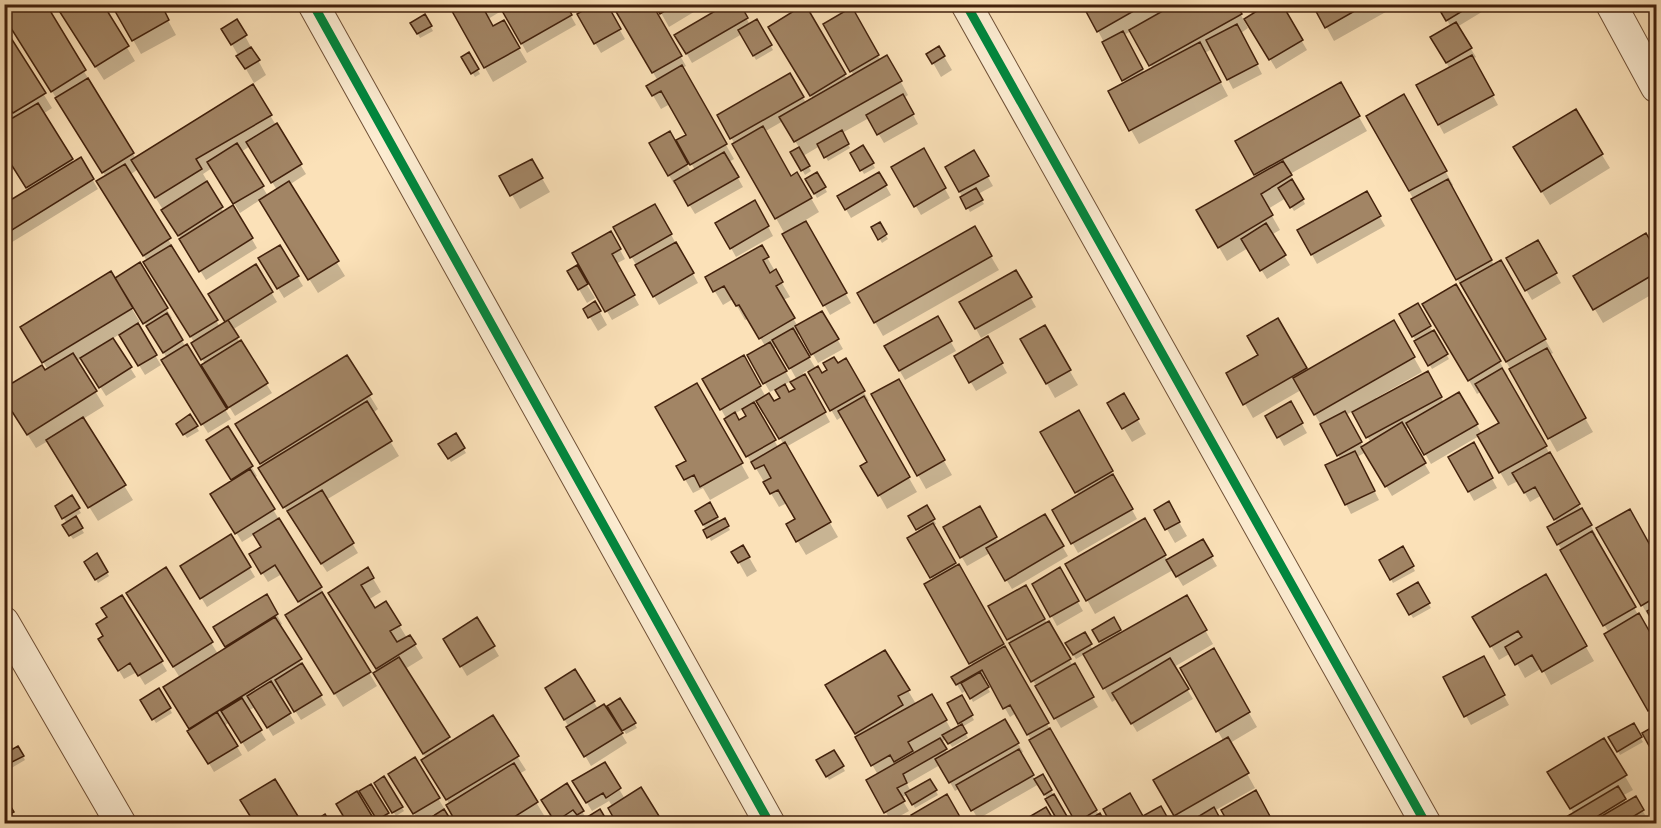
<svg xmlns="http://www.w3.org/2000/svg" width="1661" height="828" viewBox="0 0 1661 828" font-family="'Gentium Book Plus',serif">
<rect width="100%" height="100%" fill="#fbe1b8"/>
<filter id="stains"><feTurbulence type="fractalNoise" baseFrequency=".00333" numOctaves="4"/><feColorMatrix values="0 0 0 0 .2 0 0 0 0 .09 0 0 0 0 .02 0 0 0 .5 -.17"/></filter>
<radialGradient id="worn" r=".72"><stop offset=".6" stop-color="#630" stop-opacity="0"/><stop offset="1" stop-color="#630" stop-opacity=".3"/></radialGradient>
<path fill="#0003" fill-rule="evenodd" d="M4 4H44L136 159 252 86 306 174 289 185 345 276 318 293 260 200 240 213 212 168 203 174 209 184H207L224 213 233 207 257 248 206 280 138 169 130 175 220 327 227 322 215 303 255 266 277 302 232 330 272 393 235 416 209 374 205 364 193 343 194 342 153 277 147 261 106 195V177L12 28 4 10ZM250 146 277 190 268 196 241 152Z
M101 4 135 61 104 80 66 21Z
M113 4H159L176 35 141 54Z
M449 4H501L503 9 564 4 576 25 527 53 503 10 488 19 493 28 503 22 527 62 493 82Z
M577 4H605L625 39 601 53 579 15 582 13Z
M650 4 686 66 682 68 734 159 729 162 743 187 695 214 676 183 674 184 651 144 669 133 691 172 695 170 678 140 688 135 670 104 661 109 648 87 658 81 617 11Z
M656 4H707L669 27Z
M739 4 750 25 757 21 773 50 756 60 742 34 692 63 676 35Z
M1081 4H1235L1248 28 1241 33 1262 74 1233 89 1212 49 1205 53 1228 96 1139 144 1110 92 1126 84 1087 10 1085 11ZM1131 31 1153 69 1145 74 1124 35Z
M1247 4H1280L1307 50 1276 69 1246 19 1253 15Z
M1314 4H1400L1334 41Z
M1438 4H1495L1457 27 1476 57 1473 59 1498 105 1444 134 1418 86 1450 69 1432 38 1451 27Z
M805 6 847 79 854 76 825 24 851 9 881 61 887 57 908 95 904 98 918 124 884 143 869 118 842 133 850 148 828 161 820 146 803 156 811 171 805 175 793 153 800 149 783 121 764 132 791 178 797 174 819 212 804 221 851 303 830 315 719 116 790 75 806 103 813 99 770 27Z
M425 16 433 31 420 38 412 23Z
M237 21 266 75 254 83 223 29Z
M4 30 52 108 43 114 74 163 80 159 98 189 9 244 4 237V206L29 191 4 152 8 123 4 118Z
M939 48 952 70 941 77 928 54Z
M469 54 480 74 475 77 463 57Z
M1340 84 1367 131 1290 174 1305 204 1294 211 1286 198 1268 209 1280 230 1271 235 1290 265 1267 279 1248 248 1227 261 1198 211 1257 178 1237 142Z
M1404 96 1453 185 1451 187 1494 265 1500 262 1553 353 1549 355 1593 432 1557 452 1467 292 1465 293 1457 279 1368 116Z
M1575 111 1610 168 1550 205 1523 161Z
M863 147 875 168 864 174 852 153Z
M923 150 950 198 921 215 893 167Z
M974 153 993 186 978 194 984 204 970 212 947 168Z
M532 161 550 192 520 209 502 177Z
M817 174 827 192 817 198 807 179Z
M879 174 891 195 851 218 839 197Z
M1366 193 1385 226 1317 264 1299 231Z
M755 202 773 236 736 257 717 223Z
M655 206 698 283 659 305 615 228Z
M879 224 888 239 882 243 873 228Z
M974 228 999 270 883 336 859 294Z
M611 233 625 259 616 264 639 305 612 320 574 254Z
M1645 235 1656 254V292L1603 323 1575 276Z
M1537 242 1561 283 1532 300 1508 259Z
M279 247 303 286 284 298 260 259Z
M761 247 790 297 783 300 798 327 822 313 843 349 818 363 801 333 796 336 816 369 821 375 845 360 869 401 866 403 917 492 887 509 863 466 869 463 843 416 837 420 808 370 803 373 830 422 786 447 838 537 806 555 788 525 797 520 787 503 779 507 754 465 753 466 704 379 743 357 766 397 773 403 782 399 776 389 770 392 749 356 765 346 749 318 745 320 733 299 723 305 707 278ZM778 346 797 380V390L789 394 784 385 791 381 773 349ZM758 400 784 445 778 447 753 403ZM743 409 748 416 739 422 734 414Z
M139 264 172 318 169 320 231 419 208 433 163 361 167 358 135 308 132 309 140 322 136 324 161 365 145 375 120 334 112 339 136 377 106 396 82 358 77 361 104 406 83 419 133 500 98 521 48 441 36 448 4 397 48 370 22 327 114 280Z
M576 267 595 298 587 303 569 272Z
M1016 272 1036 307 981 338 962 303Z
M1456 287 1508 376 1506 377 1596 535 1593 536 1656 646V722L1606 634 1609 633 1549 528 1557 523 1542 495 1530 502 1518 481 1508 486 1479 436 1431 464 1410 427 1404 430 1430 473 1392 496 1366 452 1357 457 1379 500 1351 514 1346 504 1341 460 1301 390 1253 418 1228 374 1260 355 1278 320 1307 371 1394 322 1422 372 1376 398 1377 400 1428 373 1444 403 1459 394 1482 434 1501 423 1482 391 1477 394 1425 305ZM1353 411 1371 443 1363 447 1346 415Z
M595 303 607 325 598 331 585 309Z
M1417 305 1449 359 1432 369 1401 315Z
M937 318 956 351 905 380 886 347Z
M1656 323V334L1652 326Z
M1044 327 1078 385 1055 398 1022 340Z
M987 338 1007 373 976 391 956 357Z
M346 357 378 409 373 413 399 456 326 500 358 553 327 572 268 483 263 467 245 439Z
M898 381 952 475 926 489 873 395Z
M697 385 749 478 710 500 703 488 693 493 678 467 688 461Z
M1123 395 1146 434 1132 442 1109 404Z
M1290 403 1307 433 1284 446 1267 416Z
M1078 412 1137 519 1078 553 1054 510 1079 496 1042 432Z
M190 416 199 431 187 438 178 424Z
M228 428 257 476 254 478 326 597 324 598 377 686 343 707 295 630 302 607 282 574 268 582 251 555 263 548 255 534 242 542 212 494 233 481 208 440Z
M455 435 466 453 451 462 440 445Z
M1473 444 1497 488 1474 501 1450 458Z
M71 497 81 513 74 517 84 533 73 539 64 526 67 524 57 506Z
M1168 503 1187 536 1175 543 1156 510Z
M709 504 720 522 724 520 730 530 711 541 697 511Z
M926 507 936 524 933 526 957 567 967 580 1052 733 1104 824H1078L1016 713 1010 717 988 678 983 680 990 692 973 702 967 690 962 693 953 678 973 666 926 584 933 580 909 538 919 532 910 516Z
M979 508 999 543 1044 516 1068 556 1012 589 990 553 967 566 945 528Z
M1629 511 1656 558V626L1652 618 1650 619 1598 528Z
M1145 520 1168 561 1202 541 1217 566 1183 586 1173 570 1095 614 1067 564Z
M230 536 255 577 207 607 182 566Z
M743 547 757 571 747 577 733 552Z
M1403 548 1415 571 1393 583 1381 561Z
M97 555 109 576 98 583 86 563Z
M1059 569 1083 611 1057 626 1034 584Z
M166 570 218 654 228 648 215 628 266 596 282 624 279 626 326 705 301 720 282 690 277 693 295 723 273 736 255 707 248 711 266 740 248 752 230 722 224 726 242 755 214 772 173 701 180 678 136 607Z
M368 570 381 592 368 600 375 610 399 625 407 638 415 645 423 658 405 669 451 743 517 756 526 770 519 774 545 817 534 824H458L450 805 423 760 426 758 383 688 378 672 338 607Z
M1545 576 1594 661 1551 685 1542 668 1525 678 1511 653 1499 660 1474 617Z
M1417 584 1431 608 1413 618 1399 594Z
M1025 587 1098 707 1061 728 990 607Z
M122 597 167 671 145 685 137 672 124 679 100 639 105 636 109 618Z
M1186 597 1213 644 1174 667 1193 699 1137 732 1117 699 1112 702 1085 654 1076 659 1067 644 1084 634 1093 650 1102 645 1094 630 1113 619 1121 634Z
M477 619 499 656 467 676 445 639Z
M1213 650 1257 727 1230 743 1255 788 1214 811 1221 824H1180L1155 780 1224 742 1182 668Z
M885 652 916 704 932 696 952 731 961 726 949 704 961 697 974 720 962 727 968 738 952 747 947 739 941 742 948 754 1005 721 1023 752 1020 754 1035 780 1043 776 1069 823 1061 824 1039 784 978 819 960 788 955 791 940 765 907 784 911 792 930 781 938 795 915 808 908 794 901 798 909 811 891 821 868 781 878 775 827 685Z
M1483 658 1509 705 1471 725 1445 678Z
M575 671 598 709 604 706 627 743 591 766 547 689Z
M159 690 172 713 156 723 142 700Z
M620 700 637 728 626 734 609 706Z
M1633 725 1643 742 1620 755 1610 738Z
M4 735 14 750 18 748 25 760 8 770 4 765Z
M1604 740 1633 790 1622 796 1626 803 1635 798 1648 820 1643 824H1572L1574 814 1549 773Z
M834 752 845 771 829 780 818 761Z
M414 759 444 808 450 822 447 824H440L434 814 428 818 430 824H416L415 822 418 820 390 774Z
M604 764 625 799 612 806 609 801 592 811 574 782Z
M384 778 404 811 396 816 376 783Z
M566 785 586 818 582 821 580 818 571 824H557L543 800Z
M371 786 390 818 381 824 361 792Z
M4 799 18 824H4Z"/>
<path fill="#a28565" stroke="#42210c" stroke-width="1.5" d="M16 4H46L86 70 51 92 4 17V12Z
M59 4H103L129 46 95 67 56 6Z
M111 4H161L169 20 132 41Z
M448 4H481L493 26 504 20 520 48 484 68Z
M508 4H566L572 15 521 44 501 9Z
M594 4H607L621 29 594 44 577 14Z
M625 4H652L682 56 652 73 615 10Z
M654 4H676L660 14Z
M727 4H740L748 18 686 54 674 35Z
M805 4 846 74 810 96 768 27Z
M1082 4H1146L1097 32Z
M1175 4H1236L1242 14 1149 66 1129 30Z
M1268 4H1282L1303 40 1269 60 1244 19Z
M1312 4H1367L1325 28Z
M1436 4H1474L1446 21Z
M852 7 879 55 850 72 823 24Z
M425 14 432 26 417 34 410 23Z
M237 19 247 35 231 45 221 29Z
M757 19 772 45 753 56 738 30Z
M1456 22 1472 48 1446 63 1430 37Z
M1237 24 1258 64 1227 80 1206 40Z
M4 27 46 93 13 113 4 103Z
M1123 31 1143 69 1122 81 1102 42Z
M1200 42 1221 82 1129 131 1108 91Z
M939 46 945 56 932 64 926 54Z
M251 47 260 60 245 69 236 56Z
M469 52 479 69 471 74 461 57Z
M887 55 902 81 794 142 779 117Z
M1472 55 1494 95 1438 125 1416 85Z
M682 65 727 144 690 165 676 140 686 135 661 91 652 96 646 86Z
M790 73 804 97 730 139 717 115Z
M88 78 134 153 102 173 55 98Z
M1341 82 1360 116 1254 175 1235 141Z
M253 84 272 115 196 159 202 169 155 198 131 160Z
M903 94 914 114 877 135 866 115Z
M1404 94 1447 171 1409 191 1366 116Z
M38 103 73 159 26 188 4 153V123Z
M1576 109 1603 154 1541 192 1513 147Z
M277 123 302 164 271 183 246 142Z
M763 126 791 176 797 172 812 198 775 219 732 144Z
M842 130 849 144 824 158 817 144Z
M670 131 688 164 668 176 649 143Z
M237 143 264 186 233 204 207 162Z
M863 145 874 163 860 171 850 153Z
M799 147 810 166 801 171 790 152Z
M924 148 946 188 914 207 891 167Z
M974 150 989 176 959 192 945 167Z
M724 152 739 177 688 206 674 181Z
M81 157 94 179 4 235V204Z
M532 159 543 178 510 196 499 176Z
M1283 161 1292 175 1261 194 1273 215 1218 248 1196 210Z
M125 164 171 238 143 256 96 181Z
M817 172 826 187 814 194 805 179Z
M879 172 887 185 845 210 837 196Z
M1292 179 1304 199 1290 208 1278 188Z
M1448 179 1492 260 1456 280 1411 199Z
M207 181 223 207 178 236 161 210Z
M289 181 339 261 308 280 259 200Z
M976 188 983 200 966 209 960 197Z
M1367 191 1381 216 1311 255 1297 230Z
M755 200 769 226 730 249 715 223Z
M655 204 672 234 630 258 613 227Z
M233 205 253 238 199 272 179 239Z
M806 221 847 293 823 306 782 234Z
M880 222 887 234 878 240 871 227Z
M1266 223 1286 255 1260 271 1241 239Z
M975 226 992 256 874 323 857 293Z
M611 231 621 249 612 254 635 295 605 312 572 253Z
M1646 233 1656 251V273L1593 310 1573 276Z
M1538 240 1557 273 1525 291 1506 258Z
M676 242 694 273 653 297 635 265Z
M171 245 218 320 190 337 143 262Z
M280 245 299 276 277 289 258 258Z
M762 245 769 257 763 260 770 273 776 269 783 282 776 286 795 318 759 339 739 305 736 306 724 286 713 292 705 277Z
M1501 260 1546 339 1506 362 1460 283Z
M140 262 168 308 143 324 115 278Z
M256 264 273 292 225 322 208 294Z
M577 265 588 284 578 290 567 271Z
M1016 270 1032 297 975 329 959 302Z
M111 271 133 308 42 363 20 327Z
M1456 284 1501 361 1468 381 1422 304Z
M595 301 601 311 588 318 583 309Z
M1418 303 1431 326 1412 337 1399 314Z
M822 311 839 339 811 355 795 326Z
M167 313 183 340 163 353 146 326Z
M938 316 952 341 899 371 884 346Z
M1278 318 1307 368 1243 405 1226 373 1258 355 1247 336Z
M228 320 239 337 201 360 191 343Z
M1394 320 1415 357 1314 415 1293 378Z
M138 323 157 355 138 366 119 335Z
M1045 325 1071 370 1046 384 1020 339Z
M793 328 810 357 789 369 772 340Z
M1434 330 1448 354 1428 366 1414 341Z
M988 336 1003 363 969 383 954 356Z
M113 338 132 367 99 388 80 358Z
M241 340 268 383 228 408 201 365Z
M770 342 787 371 763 384 747 355Z
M187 344 227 409 201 425 161 360Z
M1547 348 1586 418 1548 439 1509 369Z
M73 353 97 391 27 435 4 399V388L42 365 45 370Z
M347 355 372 394 260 464 235 424Z
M744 355 761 386 720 410 702 379Z
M834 357 838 363 846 358 865 391 830 411 808 372 818 366 822 373 827 370 823 363Z
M1502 368 1547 446 1499 473 1477 435 1499 423 1475 384Z
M1428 371 1442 397 1366 438 1352 412Z
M805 374 826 412 779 439 756 401 769 393 774 401 780 398 775 390 785 384 789 392 795 389 790 382Z
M899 379 945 460 917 476 871 394Z
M697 383 743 463 700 487 694 475 684 480 676 466 686 461 655 407Z
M1459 392 1478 424 1424 455 1406 423Z
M1124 393 1139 419 1122 429 1107 403Z
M864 396 910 477 878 496 860 466 867 462 838 411Z
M367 401 392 441 283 508 258 468Z
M1291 401 1303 423 1277 438 1265 416Z
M754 402 776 440 746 457 724 419 735 412 739 420 746 416 742 409Z
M1079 410 1113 471 1075 493 1040 432Z
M1345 411 1362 442 1337 456 1320 424Z
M190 414 198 426 183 435 176 424Z
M83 417 126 485 88 508 46 440Z
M1402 422 1426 463 1385 487 1361 447Z
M228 426 253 466 231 480 206 440Z
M456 433 465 448 448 459 438 444Z
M785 442 831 522 796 542 786 524 795 519 778 490 770 494 763 482 771 478 764 465 755 469 751 462Z
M1474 442 1493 478 1468 492 1448 457Z
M1355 451 1375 491 1345 505 1325 465Z
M1550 452 1580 504 1554 520 1535 487 1524 493 1512 473Z
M250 469 275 509 235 534 210 494Z
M1113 474 1133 509 1071 544 1052 510Z
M322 490 354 543 321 564 287 511Z
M72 495 80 508 62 519 55 506Z
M1169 501 1180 522 1165 530 1154 510Z
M710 502 718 517 703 525 695 511Z
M927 505 935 519 916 530 908 516Z
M980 506 997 537 960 558 943 527Z
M1582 508 1592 525 1557 545 1547 527Z
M1630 509 1656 556V597L1641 606 1596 528Z
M1045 514 1064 546 1005 581 986 548Z
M76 516 83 528 69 536 62 525Z
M279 518 322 587 298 602 275 565 261 574 249 554 261 547 253 534Z
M725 518 729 526 707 538 703 530Z
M1145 518 1166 555 1086 601 1065 564Z
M933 523 956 563 930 578 907 538Z
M1592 531 1636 607 1603 626 1560 550Z
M231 534 251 567 200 599 180 566Z
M1203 539 1213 556 1176 577 1166 560Z
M743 545 750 557 738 563 731 552Z
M1403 546 1414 566 1390 580 1379 560Z
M97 553 108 572 95 580 84 562Z
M959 564 1004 644 969 664 924 584Z
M166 567 213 642 173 667 126 593Z
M368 567 374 578 361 585 375 608 386 601 401 625 390 631 397 642 410 635 416 644 376 669 328 593Z
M1060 567 1079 601 1050 617 1032 584Z
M1546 574 1587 646 1542 672 1532 655 1515 665 1505 647 1522 637 1518 631 1490 647 1472 617Z
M1418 582 1430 603 1409 615 1397 594Z
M1026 585 1045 619 1007 640 988 606Z
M322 592 371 672 334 694 285 615Z
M267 594 278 614 225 647 213 627Z
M122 595 163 661 138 676 130 663 118 671 98 639 103 636 96 624 107 617 101 608Z
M1187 595 1207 630 1103 689 1083 654Z
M1656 606V628L1647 611Z
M1639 613 1656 643V706L1648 711 1604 634Z
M275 617 302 659 189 729 163 687Z
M477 617 495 646 460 667 443 639Z
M1114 617 1121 630 1099 642 1092 630Z
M1049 621 1071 659 1031 682 1009 643Z
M1085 632 1092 644 1073 655 1065 643Z
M1005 646 1049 723 1027 735 1010 705 1003 709 982 670 956 685 951 677Z
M1214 648 1250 712 1216 732 1180 668Z
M885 650 910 690 898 696 903 705 855 734 825 685Z
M1484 656 1505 695 1464 717 1443 677Z
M399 657 450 737 423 754 373 673Z
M1170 658 1189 689 1131 724 1112 693Z
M302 663 322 695 294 712 275 680Z
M1075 663 1094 697 1054 719 1035 686Z
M575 669 595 701 564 720 545 688Z
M980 672 989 687 970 699 961 683Z
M271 681 291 713 267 728 247 696Z
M159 688 171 708 152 720 140 700Z
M932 694 947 720 908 742 913 751 894 762 890 755 871 766 855 737Z
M962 695 973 715 958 724 947 703Z
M242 698 262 730 241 743 221 711Z
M620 698 636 723 622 731 607 706Z
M604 704 623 733 584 757 566 727Z
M217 712 238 746 208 764 187 731Z
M493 715 519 756 446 800 421 760Z
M1005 719 1019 743 949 783 935 759Z
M1634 723 1642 737 1617 752 1608 737Z
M962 724 967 733 948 744 942 735Z
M1656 725V751L1653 753 1642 733Z
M1050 728 1097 810 1076 823 1029 740Z
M1228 737 1249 773 1174 816 1153 780Z
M940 738 947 749 903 774 907 783 897 788 905 801 884 813 866 780Z
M1604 738 1627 775 1570 809 1547 772Z
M18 746 24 756 4 766V754Z
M1019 749 1034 775 971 811 956 785Z
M834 750 844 766 826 777 816 760Z
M415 757 440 798 413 814 388 774Z
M605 762 621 788 606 798 603 793 586 803 572 781Z
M514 763 538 802 503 824H457L446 805Z
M1043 774 1052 790 1044 795 1034 779Z
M384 776 403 807 392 813 374 783Z
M275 779 301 821 297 824H255L240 800Z
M930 779 937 790 912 805 905 793Z
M567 783 584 811 577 815 573 810 555 822 541 800Z
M371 784 389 813 377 820 359 791Z
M1618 786 1626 799 1585 824H1570L1566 817Z
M641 787 664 824H617L608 808Z
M1256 790 1272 820 1266 824H1229L1221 810Z
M357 791 375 821 372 824H348L336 804Z
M1130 793 1143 816 1161 806 1171 824H1111L1103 809Z
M947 794 964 824H915L911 815Z
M1054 794 1068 818 1059 823 1045 799Z
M4 796 14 812 4 817Z
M1636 796 1644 810 1621 824H1588Z
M1046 807 1056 824H1017Z
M1214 807 1223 824H1186Z
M444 809 449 817 438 823 433 816Z
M600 809 609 824H576Z
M1100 813 1106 824H1082Z
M325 814 331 824H310Z"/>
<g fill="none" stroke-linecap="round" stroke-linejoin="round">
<g stroke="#705137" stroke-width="32">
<path id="minor" d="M313 4 770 824
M966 4 1426 824
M1611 4 1656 87
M4 622 121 824"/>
</g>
<use href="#minor" stroke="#fcecd1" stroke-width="30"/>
<g stroke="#fcecd1" stroke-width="13">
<path id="cycleway" d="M313 4 770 824
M966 4 1426 824"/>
</g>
<use href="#cycleway" stroke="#00873e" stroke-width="9"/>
</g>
<rect width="1661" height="828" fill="none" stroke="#fbe1b8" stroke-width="24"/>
<rect x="6" y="6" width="1649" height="816" fill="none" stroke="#42210c" stroke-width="3"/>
<rect x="12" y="12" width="1637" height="804" fill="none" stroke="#42210c" stroke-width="1.5"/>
<rect width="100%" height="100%" filter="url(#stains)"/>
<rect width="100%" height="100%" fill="url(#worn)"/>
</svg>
